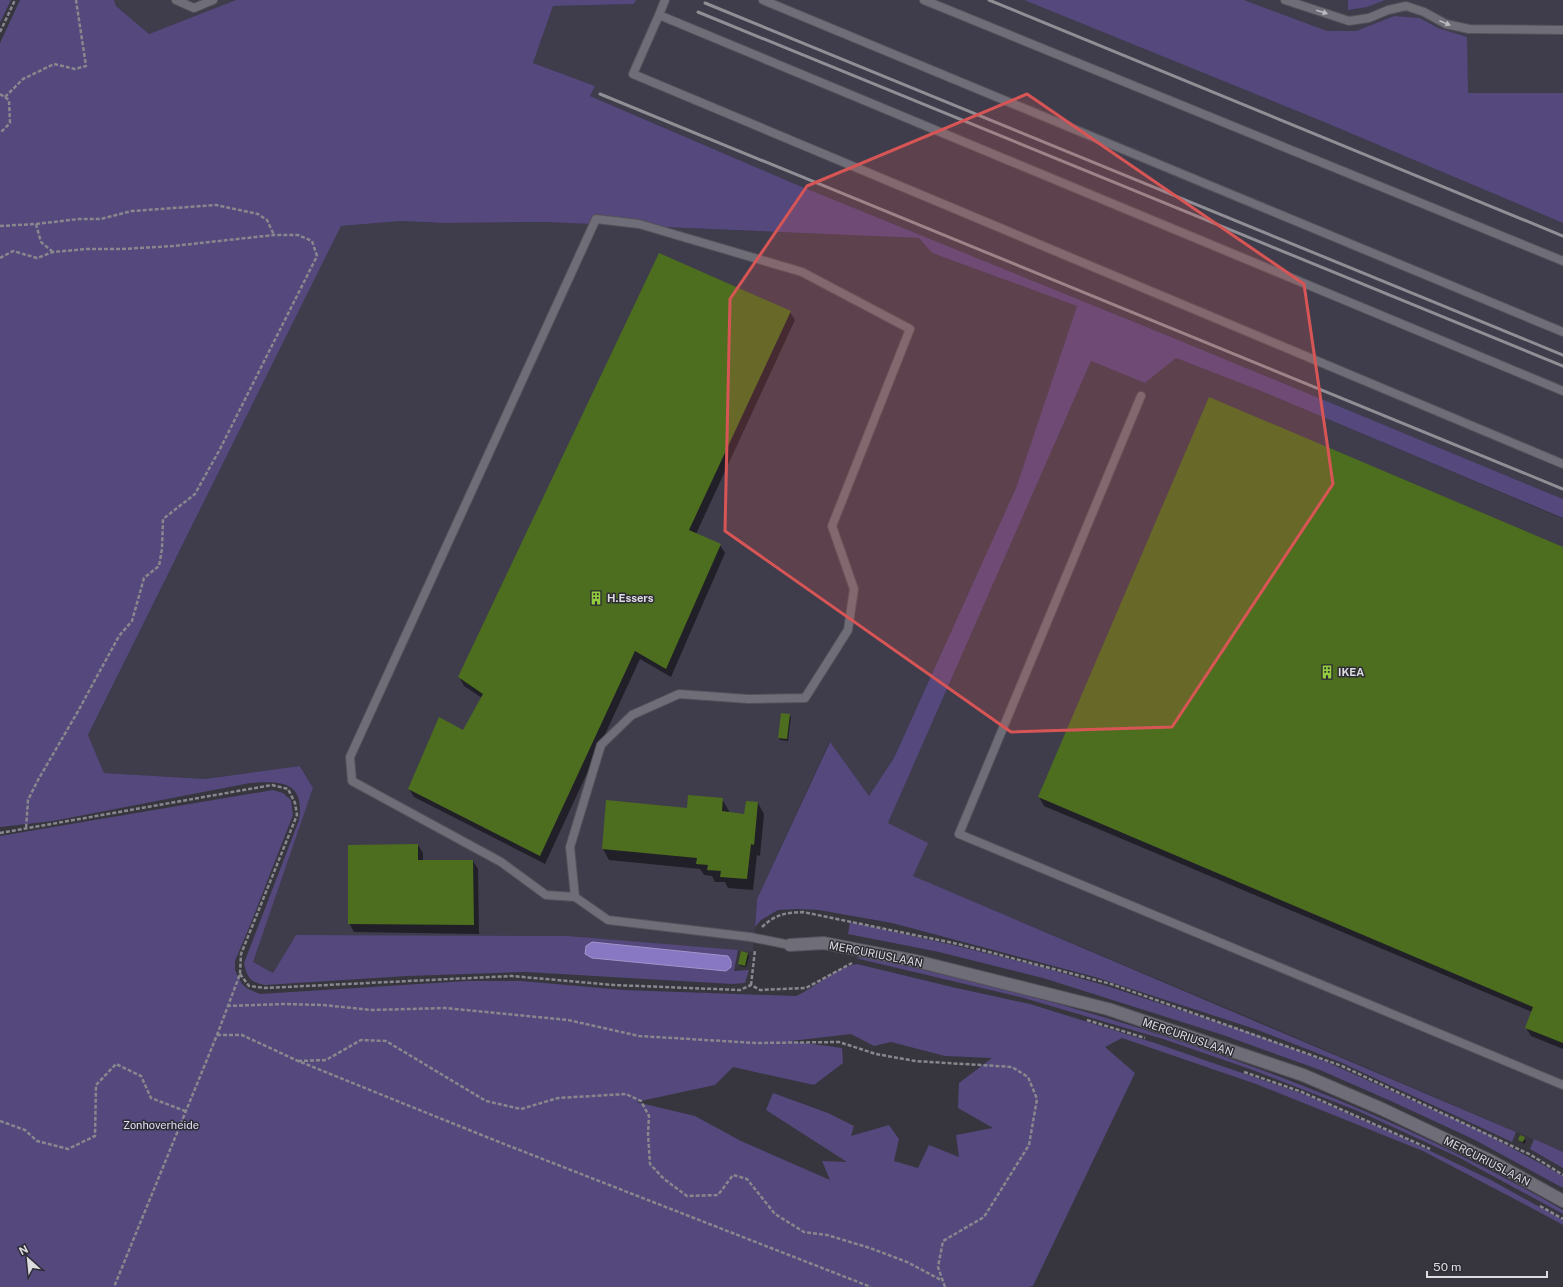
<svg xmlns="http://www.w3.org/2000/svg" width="1563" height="1287" viewBox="0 0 1563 1287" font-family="'Public Sans',sans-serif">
<rect width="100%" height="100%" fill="#37363e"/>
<path fill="#3f3d4b" d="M114 0H236L149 34 116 6Z
M636 0H1024L1324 122 1563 223V499L1176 339 795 184 590 96 595 86 533 63 553 6 634 4Z
M1244 0H1563V93H1467V37L1438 28 1420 18 1394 16 1356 31H1327Z
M401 221 435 223 545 222 919 238 932 253 1077 306 1016 488 894 758 869 796 829 742 757 899 753 952 568 936 296 935 273 973 252 962 313 788 301 766 205 779 104 773 88 735 341 226Z
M1176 358 1261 391 1563 519V1152L1258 1021 912 876 888 823 1091 361 1145 383Z"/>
<path fill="#54487d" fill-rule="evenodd" d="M0 0H11L0 23Z
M20 0H114L116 6 149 34 236 0H636L634 4 553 6 533 63 595 86 590 96 795 184 1176 339 1563 499V518L1261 391 1176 358 1145 383 1091 361 888 823 928 843 913 876 1516 1132 1512 1142 1340 1062 1255 1029 1095 977 892 923 819 910 797 909 778 910 761 920 755 927 757 899 830 742 869 796 894 758 1016 488 1077 306 932 253 919 238 545 222 443 223 401 221 341 226 88 735 104 773 205 779 300 766 313 788 253 962 273 973 296 935 568 936 738 950 734 971 749 970 745 983 732 984 526 972 407 976 265 985C250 982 247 978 244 963L299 820C305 781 281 781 250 783L53 821 0 827V43Z
M1024 0H1244L1327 31H1356L1394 16 1420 18 1438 28 1467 37 1468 93H1563V223L1324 122Z
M1348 0H1385L1367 7 1348 10Z
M273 790 283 793 291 800 293 815 251 923 235 961V970L242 984 248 989 260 994 467 981H521L624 990 796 996C817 987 833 968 857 964L952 987 1030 1004 1155 1043 1306 1095 1401 1137 1441 1156 1491 1180 1563 1220V1225L1541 1213 1423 1151 1256 1084 1122 1038 1105 1047 1135 1073 1033 1286 1028 1287H0V836ZM851 1034 874 1046 891 1042 945 1056 992 1058 959 1083 958 1108 993 1128 956 1135 959 1157 929 1145 918 1168 894 1161 899 1139 889 1125 851 1136 854 1126 828 1113 773 1093 766 1110 847 1162 822 1161 830 1180 741 1141 695 1116 636 1102 715 1085 733 1067 814 1085 843 1063 842 1048 791 1041Z
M850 922 953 945 1038 966 1107 986 1253 1034 1327 1062 1483 1132 1563 1176V1188L1475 1140 1393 1102 1320 1070 1223 1035 1043 978 939 952 848 934Z
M866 957C888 961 910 967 932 972 976 982 1019 993 1062 1005 1236 1054 1406 1120 1563 1210V1214L1458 1157 1358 1111 1250 1069 1163 1039 1024 998 855 958Z
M1534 1139 1563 1152V1168L1530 1149Z"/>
<path fill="#8877c2" stroke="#a195cb" d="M592 942 728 956 731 961V967L726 971 592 958 585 954 586 946Z"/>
<path fill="#0007" d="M790 312 795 320 696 534 720 545 725 553 671 677 640 659 545 864 414 797 409 789 464 732 482 698 464 686 459 677Z
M1563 548V1049L1531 1036 1526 1028 1532 1012 1044 806 1039 797Z
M790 715 791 717 788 741 780 740 779 738Z
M722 799 729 811V813L745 815 758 803 764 814 760 856 757 855 753 890 728 888 725 882H715L712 876 704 875 700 869 609 860 603 849 688 809Z
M418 845 423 853V861H473L478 869 479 934 354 932 349 923Z
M748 954 749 956 746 967 741 966 739 964Z
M1521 1137 1526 1141 1524 1144 1520 1140Z"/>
<path fill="#4d6e1e" d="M659 253 791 311 689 530 721 544 666 669 635 651 540 856 408 789 439 717 463 730 483 694 458 677Z
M1209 397 1563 547V1043L1525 1028 1533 1007 1038 797Z
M781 713 790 714 787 739 778 738Z
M688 795 723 798 722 811 744 814 746 801 758 802 754 845 751 844 747 879 720 877 721 871 707 870 708 865 696 864 697 858 602 849 606 800 687 808Z
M418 844V860H473L474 925 348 924V845Z
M741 951 748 953 745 966 738 964Z
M1520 1135 1525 1137 1523 1142 1518 1140Z"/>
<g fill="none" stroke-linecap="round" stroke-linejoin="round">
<g stroke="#545259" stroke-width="10">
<path id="lane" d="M176 0 194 8 213 0
M763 0 1563 332
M924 0 1563 261
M1285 0 1349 21 1369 18 1388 10 1406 6 1424 12 1446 24 1469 29 1563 30
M659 15 665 0
M1563 391 659 15 633 74 1563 464
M1141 396 959 834 1563 1085
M575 897 546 895 501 862 352 781 350 757 596 219 639 224 802 272 910 329 832 526 854 589 848 630 805 698 748 699 679 694 632 715 601 745 570 847 575 897 608 920 750 937 790 945"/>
</g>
<g stroke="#545259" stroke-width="14">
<path id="street" d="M790 945 824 943 916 961 1108 1009 1303 1075 1382 1109 1493 1162 1563 1201"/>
</g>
<path stroke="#88878d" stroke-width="2.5" stroke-dasharray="4 2" stroke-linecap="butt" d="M0 32 15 0
M0 94 9 100 10 123 0 133
M5 97 23 79 54 64 75 69 86 66 76 0
M36 224 79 219H101L132 211 216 205 258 214 267 220 274 235
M0 226 36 224 41 242 53 252
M0 258 13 251 37 258 53 252 87 249H123L173 246 274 235H298L312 241 317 256 220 449 195 494 163 519 162 549 159 566 144 578 132 621 119 636 77 713 38 780 28 800 26 829
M0 833 272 785 288 789 295 803 297 815 241 954 240 974 217 1035 114 1287
M762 927C776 914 784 913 803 912L958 944 1111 984 1342 1066 1531 1155 1563 1175
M240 974 249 986 265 988 512 976 613 985 740 990 751 985 760 990 806 988 852 963
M751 985 755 950
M227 1006 284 1004 323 1005 372 1010 445 1008 568 1020 639 1036 756 1043 839 1042 876 1054 915 1061 1012 1067 1028 1077 1037 1099 1029 1145 984 1217 943 1241 938 1267 945 1287
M1087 1020 1145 1038
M217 1035H242L298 1061 499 1142 871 1287
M298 1061 326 1060 361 1040 386 1041 486 1101 521 1109 558 1098 626 1094 641 1101 649 1116 648 1134 650 1164 664 1179 687 1196 718 1195 733 1175 747 1179 775 1214 804 1232 827 1235 870 1248 907 1262 943 1281
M1244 1072 1302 1092 1430 1149
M0 1121 25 1130 37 1141 68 1149 95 1136 96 1085 116 1064 141 1076 151 1098 185 1111
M1540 1206 1563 1219"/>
<use href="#lane" stroke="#6f6d77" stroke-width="8"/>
<use href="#street" stroke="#6f6d77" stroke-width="12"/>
<path stroke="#908f96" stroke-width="3" d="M989 0 1563 236
M705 3 1563 355
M698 12 1563 366
M600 94 1563 489"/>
</g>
<defs><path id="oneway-solid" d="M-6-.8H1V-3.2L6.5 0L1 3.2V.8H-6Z"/></defs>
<g fill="#bbbac0">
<use href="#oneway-solid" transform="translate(1322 12) rotate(18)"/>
<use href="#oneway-solid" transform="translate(1445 23) rotate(22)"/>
</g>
<path fill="#d85556" fill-opacity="0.2" stroke="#d85556" stroke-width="3" stroke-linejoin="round" d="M1027 94 1304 284 1333 484 1172 727 1011 732 725 531 730 299 807 186Z"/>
<defs>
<g id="building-bare" transform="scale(1.08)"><path d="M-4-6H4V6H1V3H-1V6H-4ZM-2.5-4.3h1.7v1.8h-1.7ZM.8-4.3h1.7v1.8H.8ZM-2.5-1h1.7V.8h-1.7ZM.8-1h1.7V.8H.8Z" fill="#93cd3d" stroke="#2d2c34" stroke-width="2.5" paint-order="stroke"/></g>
</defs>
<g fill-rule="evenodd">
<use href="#building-bare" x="596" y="598"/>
<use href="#building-bare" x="1327" y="672"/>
</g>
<g text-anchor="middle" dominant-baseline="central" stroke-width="3" stroke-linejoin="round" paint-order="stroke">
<g font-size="11" font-weight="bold" fill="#dcdbe0" stroke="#2d2c34" text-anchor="start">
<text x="607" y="598">H.Essers</text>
<text x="1338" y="672">IKEA</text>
</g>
<g font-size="11" fill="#dcdbe0" stroke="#2d2c34">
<text transform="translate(876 954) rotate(11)">MERCURIUSLAAN</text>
<text transform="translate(1188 1037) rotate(19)">MERCURIUSLAAN</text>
<text transform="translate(1487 1161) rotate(27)">MERCURIUSLAAN</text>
</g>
<g font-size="11" fill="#e2dff4" stroke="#2d2c34">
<text x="161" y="1125">Zonhoverheide</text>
</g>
</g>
<g transform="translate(28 1259) rotate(333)" stroke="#2d2c34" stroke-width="3" paint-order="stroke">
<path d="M0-3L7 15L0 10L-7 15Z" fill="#dcdbe0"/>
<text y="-6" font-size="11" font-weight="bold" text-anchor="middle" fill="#dcdbe0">N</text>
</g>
<path d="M1427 1271v6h120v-6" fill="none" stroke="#dcdbe0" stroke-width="2"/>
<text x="1433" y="1271" font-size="12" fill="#dcdbe0" stroke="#2d2c34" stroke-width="3" paint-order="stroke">50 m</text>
</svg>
